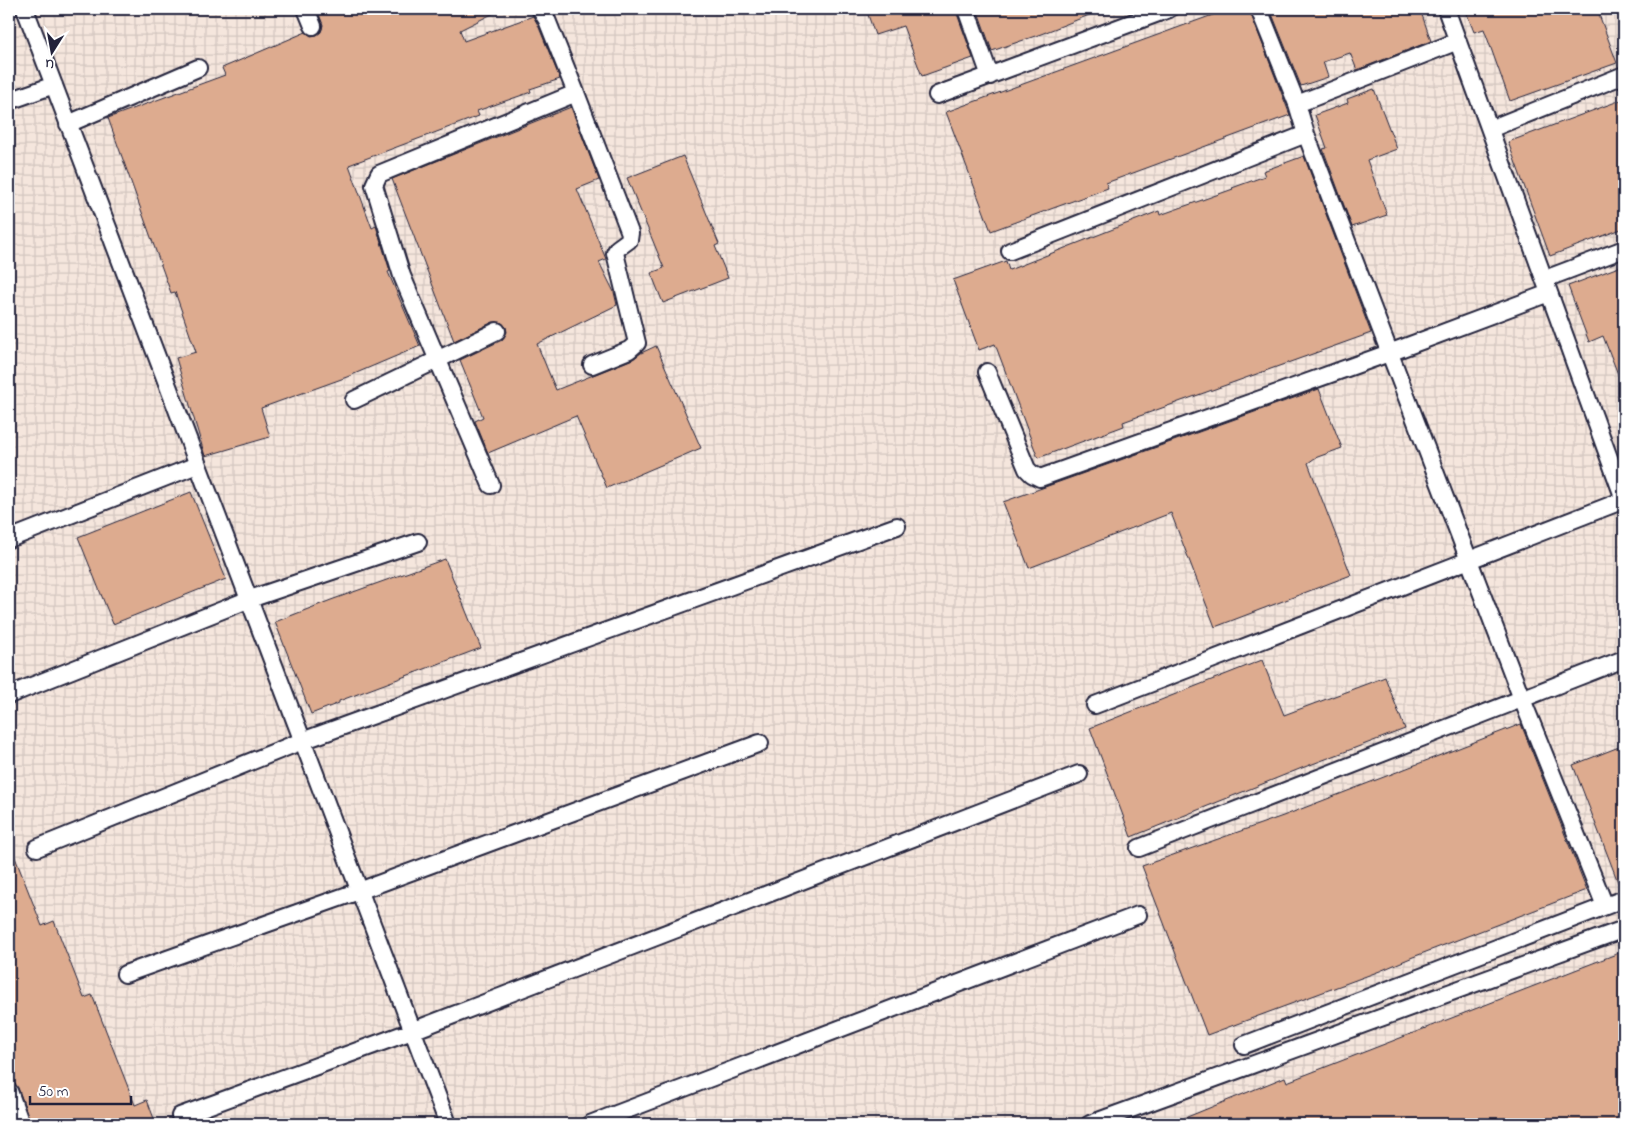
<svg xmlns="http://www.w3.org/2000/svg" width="1633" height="1133" viewBox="0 0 1633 1133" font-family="'Indie Flower',sans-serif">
<defs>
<pattern id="industrial-grid" width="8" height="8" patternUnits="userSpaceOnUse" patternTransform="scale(1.25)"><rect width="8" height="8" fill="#f5e6dd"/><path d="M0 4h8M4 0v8" fill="none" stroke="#d2c5bf"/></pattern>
</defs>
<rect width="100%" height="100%" fill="#fff"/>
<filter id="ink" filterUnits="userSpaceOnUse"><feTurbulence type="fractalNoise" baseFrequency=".02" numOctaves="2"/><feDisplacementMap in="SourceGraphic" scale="10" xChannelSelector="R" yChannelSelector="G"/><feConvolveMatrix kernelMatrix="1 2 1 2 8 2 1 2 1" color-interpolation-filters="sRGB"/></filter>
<g filter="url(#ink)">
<path fill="url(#industrial-grid)" d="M9 9H1624V1124H9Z"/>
<path fill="#ddab8f" stroke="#22223b" d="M317 9H502L460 30 464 41 533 16 538 25 560 79 530 89 531 92 477 111 479 116 349 165 372 228 376 226 390 271 388 272 420 346 347 377 261 408 270 437 205 456 176 358 196 352 175 292 171 293 108 118 225 75 222 68 306 32 311 36 317 35 321 32 323 25Z
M866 9H947L949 14 956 11 973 58 922 76 903 26 875 35Z
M977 9H1101L1102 10 1041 34 992 51Z
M1229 9H1249L1290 115 1106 183 1108 188 991 231 946 112Z
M1270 9H1420L1431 41 1357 70 1350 53 1323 62 1328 77 1301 86Z
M1465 9H1597L1617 63 1510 101 1484 29 1474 32Z
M1374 89 1397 149 1367 160 1387 215 1352 227 1323 149 1327 148 1315 115 1348 103 1347 99Z
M1624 99V228L1550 256 1508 142Z
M571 107 599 180 577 189 606 259 599 262 614 292 617 305 537 344 556 390 633 359 641 353 656 346 701 448 607 488 576 416 488 453 475 421 483 417 460 360 502 340 507 332 506 327 502 323 493 322 454 341 392 179Z
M683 156 719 244 715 246 728 278 663 303 651 273 664 268 627 178Z
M1304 156 1371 333 1123 422 1124 426 1038 458 995 344 979 350 953 280 1006 261 1009 270 1159 211 1160 215 1233 189 1232 188 1265 176 1263 171Z
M1624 265V386L1623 387 1603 336 1589 342 1568 286Z
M1319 389 1342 448 1315 458 1308 463 1351 575 1215 627 1171 513 1029 568 1003 502Z
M191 492 226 579 113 624 78 537Z
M445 559 481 648 339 701V703L311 714 275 622 331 600Z
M1262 660 1284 715 1385 677 1405 729 1302 768 1131 837 1090 728Z
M1521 724 1587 890 1413 957 1380 971 1207 1035 1142 866 1283 816Z
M1624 745V889L1621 890 1573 765Z
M9 842 42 926 54 921 84 998 92 995 135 1105 147 1100 156 1124H31L18 1088 11 1081 9 1075Z
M1624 951V1124H1170L1285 1077 1287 1082Z"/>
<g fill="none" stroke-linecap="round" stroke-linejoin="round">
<g stroke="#22223b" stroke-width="20">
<path id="minor" d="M25 9 448 1124
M306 9 313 26
M540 9 547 20 576 93 630 233 629 240 618 248 615 253 637 343 629 350 592 365
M966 9 990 76
M1259 9 1297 104 1306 134 1522 699 1605 906
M1446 9 1624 499
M937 95 1169 9
M9 101 54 85
M1297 104 1458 41
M68 124 198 68
M1490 129 1624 75
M1010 251 1306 134
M1545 279 1624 249
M987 372 1027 469 1032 474 1040 478 1389 353 1549 293
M354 400 497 331
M491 485 402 276 374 185 379 174 576 93
M9 539 197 465
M9 695 250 599 418 542
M1095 705 1624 500
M37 848 302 741 897 526
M1139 848 1624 659
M125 974 359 891 760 743
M1244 1045 1624 899
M9 1091 21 1124
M180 1116 412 1031 1079 774
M590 1124 1138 915
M1090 1124 1624 929"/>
</g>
<use href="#minor" stroke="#fff" stroke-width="16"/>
</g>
</g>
<rect width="1633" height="1133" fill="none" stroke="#fff" stroke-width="30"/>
<rect x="15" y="15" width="1603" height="1103" fill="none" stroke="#22223b" stroke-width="2" filter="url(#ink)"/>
<g transform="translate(52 52) rotate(191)" stroke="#ffffff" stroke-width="4" paint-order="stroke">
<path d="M0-4L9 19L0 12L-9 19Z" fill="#22223b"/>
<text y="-8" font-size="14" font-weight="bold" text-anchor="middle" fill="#22223b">U</text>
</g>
<path d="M30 1096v8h101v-8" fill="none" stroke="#22223b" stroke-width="2.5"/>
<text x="38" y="1096" font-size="15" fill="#22223b" stroke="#ffffff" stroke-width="4" paint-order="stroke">50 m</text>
</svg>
